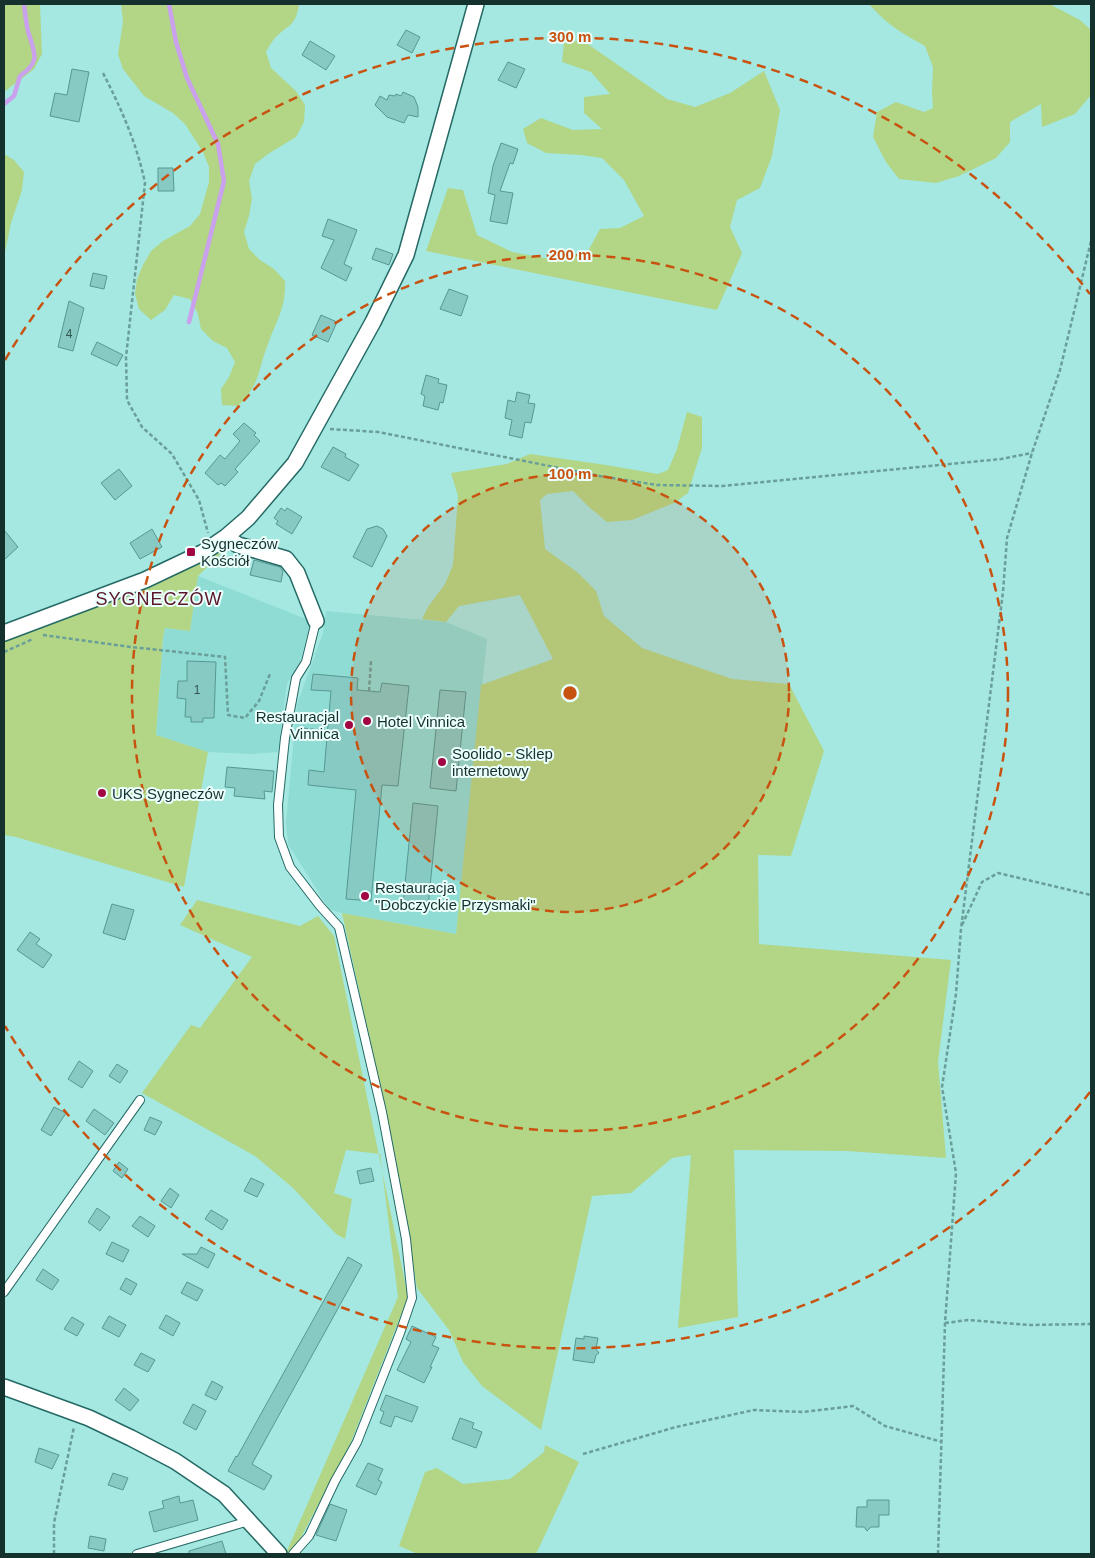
<svg xmlns="http://www.w3.org/2000/svg" width="1095" height="1558" viewBox="0 0 1095 1558" font-family="Helvetica,sans-serif">
<rect width="100%" height="100%" fill="#a4e8e1"/>
<path fill="#8fdcd5" d="M198 576 311 621 300 661 287 684 278 752 251 754 208 752 156 735 164 628 190 631Z
M326 611 446 622 487 639 456 934 342 913 329 909 288 844 286 822 297 704 323 633Z"/>
<path fill="#b2d686" d="M4 4H40L42 54 34 69 4 92Z
M121 4H299C296 27 287 25 274 39 271 43 268 48 266 52L271 68 296 91 305 105 304 122 296 137 268 154 255 164 249 181 252 199 249 216 244 232 249 249 260 260 274 269 285 281C286 308 277 319 268 344 257 372 261 383 238 406L222 405 221 389 229 377 235 362 227 348 213 341 201 329 198 314 190 299 174 295 165 310 151 320 139 309 135 294 137 279 143 265 151 251 163 241 190 226 200 214 209 182V167L203 152 185 124 173 113 144 96 123 69 118 54 123 22Z
M869 4H1053V6L1080 20 1091 30V95L1075 114 1042 127 1041 104 1010 122V142L996 158 959 176 936 183 899 179 886 162 873 137 877 112 896 102 924 112 933 108 932 92 933 67 925 46C903 34 886 24 869 4Z
M582 40 667 99 695 107 730 93 764 71 780 110 772 156 760 188 737 200 730 227 742 253 717 310 426 251 448 188 463 190 477 235 512 252 555 260 588 251 600 229 620 228 644 216 624 180 602 158 581 155 546 153 527 143 523 129 541 118 573 130 602 129 584 113V97L610 94 591 72 562 62 564 43Z
M4 154 14 160 24 172 22 190 11 223 4 257Z
M687 412 702 417V448L688 493 674 503 632 520 607 522 589 507 573 491 547 494 540 500 545 549 577 572 596 591 604 616 642 648 732 679 789 684 824 751 791 856 758 855 759 944 951 960 938 1062 946 1158 847 1151 734 1150 738 1317 678 1328 691 1155 672 1158 631 1193 592 1196 541 1430 482 1386 463 1362 449 1330 417 1288 385 1108 342 913 456 934 481 685 553 659 520 595 459 606 446 622 422 619 428 607 445 584 453 565 458 496 451 473 507 464 530 454 606 465 658 474 668 470 677 449Z
M225 550 198 576 190 631 165 628 163 638 156 735 208 752 184 887 16 837 4 835V641L145 589Z
M197 900 300 926 318 916 334 936 408 1297 351 1442 296 1547 286 1553 398 1297 380 1154 346 1150 334 1193 352 1199 345 1239 336 1234 293 1188 255 1156 142 1093 191 1025 200 1028 252 957 180 925Z
M545 1445 579 1462 536 1554H418L399 1546 425 1472 437 1468 463 1484 510 1479 544 1452Z"/>
<g fill="none" stroke-linecap="round" stroke-linejoin="round">
<path stroke="#c9a1ec" stroke-width="4.5" d="M169 4 176 42 187 78 218 144 224 181 189 322
M4 104 14 96 20 76C42 61 34 53 28 31 26 22 25 13 24 4"/>
</g>
<path fill="#87c9c3" stroke="#569892" d="M406 30 420 37 412 53 397 45Z
M310 41 335 56 326 70 302 55Z
M508 62 525 69 516 88 498 80Z
M72 69 89 72 79 122 50 116 55 93 67 95Z
M403 92 414 97 418 107V117L408 115 404 123 387 117 375 105 380 96 387 100 389 95 395 96 396 94 401 96Z
M501 143 518 149 513 164 510 163 500 191 513 193 507 224 490 221 495 195 488 193 493 166Z
M158 168H173L174 191H158Z
M328 219 357 230 344 264 352 268 346 281 321 268 334 240 322 236Z
M376 248 393 254 389 265 372 259Z
M93 273 107 276 104 289 90 286Z
M449 289 468 296 461 316 440 309Z
M69 301 84 308 73 351 58 347Z
M321 315 337 322 328 342 312 335Z
M97 342 123 355 117 366 91 354Z
M426 375 439 379 438 383 447 385 443 403 440 402 438 410 423 406 425 396 421 394Z
M517 392 530 395 528 403 535 404 531 423 525 422 522 438 509 435 512 420 505 418 508 400 515 402Z
M244 423 256 433 254 435 260 441 235 469 238 472 225 486 221 483 218 485 205 473 220 455 225 459 240 441 233 434Z
M333 447 346 454 345 457 359 465 349 481 321 467Z
M119 469 132 486 115 500 101 483Z
M281 508 285 511 287 508 302 517 292 534 276 524 278 521 274 518Z
M377 526 383 529 387 536 372 567 353 557 367 529Z
M152 529 162 547 140 559 130 543Z
M4 530 18 547 4 560Z
M254 560 280 567 283 571 281 582 250 575Z
M187 661 216 662 214 718H203V722H191V717H185L186 699 177 698 178 681H187Z
M313 674 358 678 357 690 380 692 382 683 409 686 398 786 382 785 371 901 346 899 356 790 308 785 309 770 324 772 331 691 311 690Z
M440 690 466 692 456 791 430 788Z
M227 767 274 771 272 792 264 791 265 799 234 796 235 788 225 787Z
M413 803 438 806 428 907 403 904Z
M112 904 134 910 125 940 103 933Z
M30 932 40 939 36 944 52 955 43 968 17 950Z
M79 1061 93 1071 82 1088 68 1079Z
M117 1064 128 1071 120 1083 109 1076Z
M54 1107 66 1113 51 1136 41 1130Z
M94 1109 114 1123 105 1135 86 1121Z
M150 1117 162 1122 155 1135 144 1130Z
M119 1162 128 1169 122 1178 113 1171Z
M371 1168 374 1181 360 1184 357 1171Z
M251 1178 264 1184 257 1197 244 1191Z
M170 1188 179 1195 171 1208 161 1201Z
M97 1208 110 1217 100 1231 88 1222Z
M211 1210 228 1220 222 1230 205 1219Z
M140 1216 155 1226 148 1237 132 1226Z
M112 1242 129 1250 123 1262 106 1254Z
M201 1247 215 1254 208 1268 182 1254H197Z
M348 1257 362 1265 252 1464 272 1476 264 1490 228 1471 236 1456 237 1457Z
M43 1269 59 1280 52 1290 36 1280Z
M126 1278 137 1284 131 1295 120 1289Z
M187 1282 203 1290 197 1301 181 1293Z
M166 1315 180 1323 173 1336 159 1328Z
M109 1316 126 1325 119 1337 102 1328Z
M72 1317 84 1324 77 1336 64 1329Z
M412 1326 436 1337 432 1345 439 1348 430 1367H432L424 1383 397 1370 411 1342 406 1339Z
M584 1336 598 1338 596 1349 599 1353 596 1355 594 1363 573 1360 576 1338 584 1339Z
M141 1353 155 1360 148 1372 134 1365Z
M212 1381 223 1387 216 1400 205 1395Z
M124 1388 139 1400 130 1411 115 1400Z
M386 1395 418 1407 412 1422 395 1416 391 1427 380 1423 384 1412 380 1410Z
M193 1404 206 1411 196 1430 183 1423Z
M460 1418 474 1423 472 1428 482 1432 476 1448 452 1439Z
M39 1448 59 1455 52 1469 35 1462Z
M368 1463 383 1469 378 1480 382 1482 376 1495 356 1486Z
M113 1473 128 1478 123 1490 108 1485Z
M179 1496 180 1503 193 1500 198 1520 154 1532 149 1512 164 1508 162 1501Z
M867 1500H889V1515H879V1527H871L867 1531 864 1527H856L857 1507H867Z
M330 1504 347 1510 336 1541 316 1535Z
M90 1536 106 1539 104 1551 88 1548Z
M222 1541 226 1554H189V1551Z"/>
<g fill="none" stroke-linecap="round" stroke-linejoin="round">
<g stroke="#256965" stroke-width="10">
<path id="service" d="M4 1292 140 1100
M137 1554 249 1521
M293 1554 309 1536 335 1481 357 1442 400 1333 412 1298 406 1239 382 1112 339 927 320 906 290 867 279 837 278 805 285 738 296 678 306 662 316 621"/>
</g>
<g stroke="#256965" stroke-width="18">
<path id="minor" d="M226 537 238 545 286 559 297 573 316 621
M4 633 145 580 204 552 226 537 248 518 295 463 373 322 406 255 476 4
M4 1387 89 1418 131 1438 175 1461 224 1494 279 1554"/>
</g>
<path stroke="#6a9e98" stroke-width="2.5" stroke-dasharray="4 2.5" stroke-linecap="butt" d="M103 73C121 108 137 144 145 183L126 357 127 400 142 427 172 454 199 500 208 533
M330 429 378 432 600 476 657 485 722 486 1001 459 1032 453
M43 635 131 647 225 657 228 715 245 718 259 701 270 674
M4 652 33 639
M369 691 371 661
M304 729 328 731
M962 925 982 882 998 873 1091 895
M945 1323 968 1320 1029 1325 1091 1324
M583 1454 676 1427 754 1410 803 1412 853 1406 885 1426 942 1442
M54 1554V1523L74 1427
M938 1554 945 1323 956 1173 942 1087 956 994 961 929 1003 592 1007 538 1032 453 1060 370 1091 241"/>
<use href="#service" stroke="#fff" stroke-width="8"/>
<use href="#minor" stroke="#fff" stroke-width="15"/>
</g>
<circle cx="570" cy="693" r="219" fill="#c85311" fill-opacity=".12"/>
<g fill="none" stroke="#c85311" stroke-width="2.5" stroke-dasharray="9 6">
<circle cx="570" cy="693" r="219"/>
<circle cx="570" cy="693" r="438"/>
<path d="M1090 1092A656 656 0 0 1 5 1026M5 360A656 656 0 0 1 1090 294"/>
</g>
<g fill="#a20643" stroke="#ebfffc" stroke-width="2">
<rect x="186" y="547" width="10" height="10" rx="2.5"/>
<circle cx="367" cy="721" r="5"/>
<circle cx="349" cy="725" r="5"/>
<circle cx="442" cy="762" r="5"/>
<circle cx="102" cy="793" r="5"/>
<circle cx="365" cy="896" r="5"/>
</g>
<g text-anchor="middle" dominant-baseline="central" stroke-width="4" stroke-linejoin="round" paint-order="stroke">
<g font-size="12" fill="#325753">
<text x="69" y="334">4</text>
<text x="197" y="690">1</text>
</g>
<g font-size="15" fill="#15312e" stroke="#ebfffc" text-anchor="start">
<text x="201" y="543">Sygneczów<tspan x="201" dy="17">Kościół</tspan></text>
<text x="339" y="716" text-anchor="end">Restauracjal<tspan x="339" dy="17">Vinnica</tspan></text>
<text x="377" y="721">Hotel Vinnica</text>
<text x="452" y="753">Soolido - Sklep<tspan x="452" dy="17">internetowy</tspan></text>
<text x="112" y="793">UKS Sygneczów</text>
<text x="375" y="887">Restauracja<tspan x="375" dy="17">"Dobczyckie Przysmaki"</tspan></text>
</g>
<g font-size="18" letter-spacing="1" fill="#5b1629" stroke="#ebfffc">
<text x="159" y="599">SYGNECZÓW</text>
</g>
</g>
<circle cx="570" cy="693" r="8" fill="#c85311" stroke="#ebfffc" stroke-width="2.5"/>
<g font-size="15" text-anchor="middle" font-weight="bold" fill="#c85311" stroke="#ebfffc" stroke-width="4" stroke-linejoin="round" paint-order="stroke">
<text x="570" y="42">300 m</text>
<text x="570" y="260">200 m</text>
<text x="570" y="479">100 m</text>
</g>
<rect width="1095" height="1558" fill="none" stroke="#15312e" stroke-width="10"/>
</svg>
